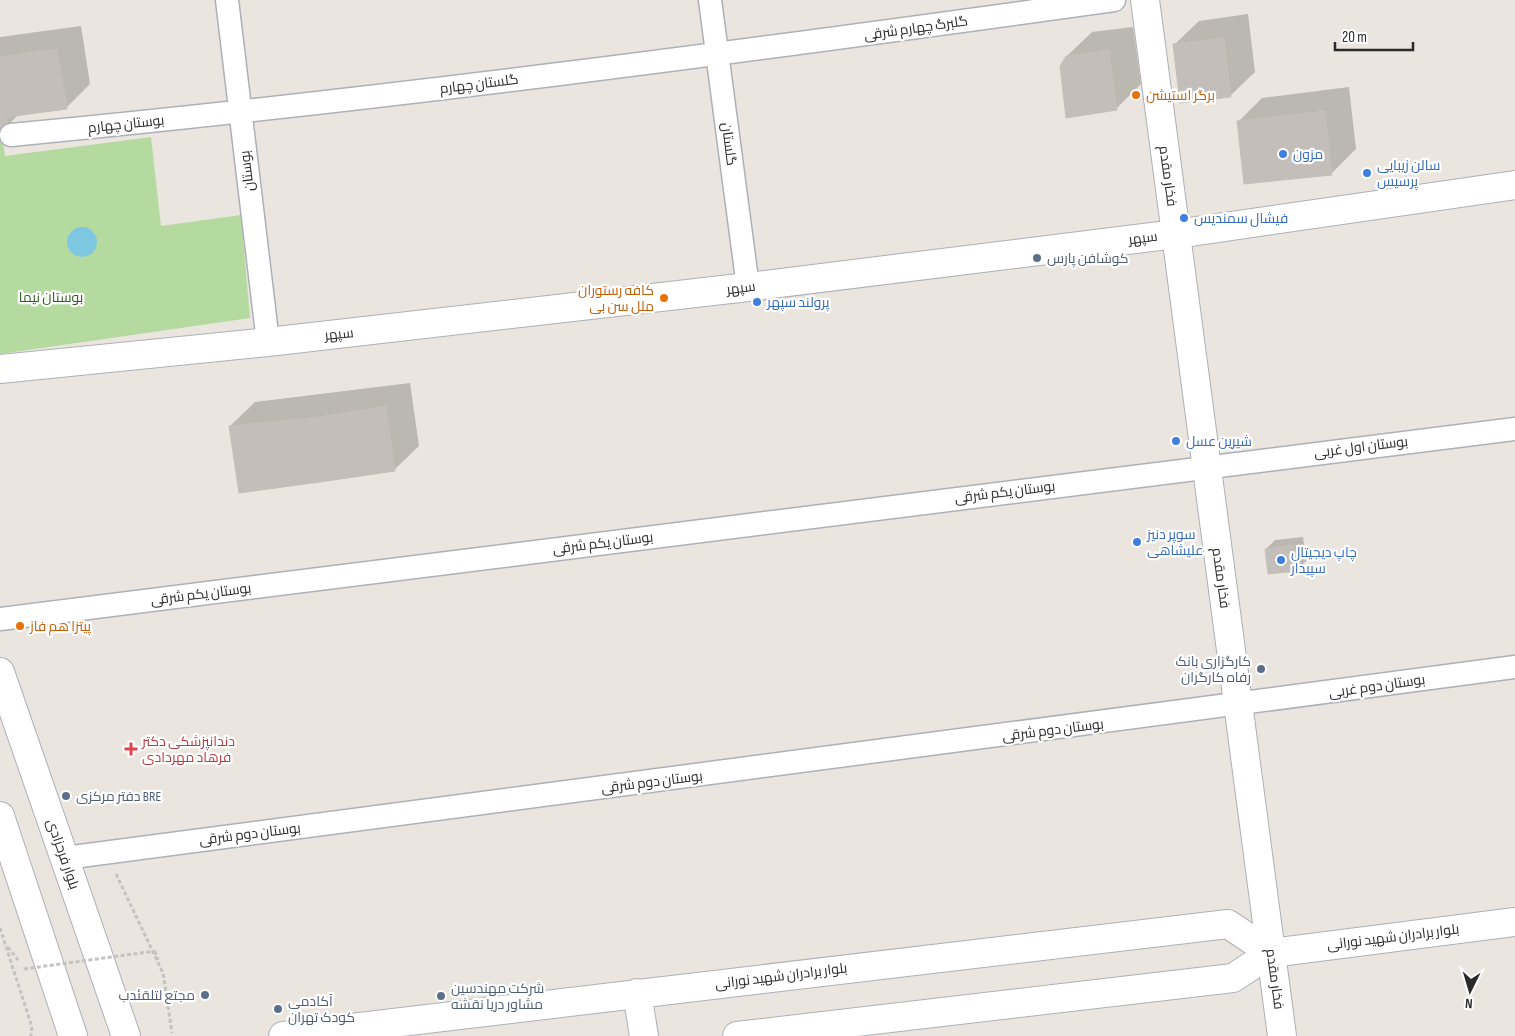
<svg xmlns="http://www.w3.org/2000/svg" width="1515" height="1036" viewBox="0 0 1515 1036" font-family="'Sofia Sans Condensed',Cairo,sans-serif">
<rect width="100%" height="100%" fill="#eae5de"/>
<path fill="#b5daa0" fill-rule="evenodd" d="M0 123 5 156 151 137 161 226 241 215 250 318 0 354ZM70 232 96 246C88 263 70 258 67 241Z"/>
<path fill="#7dc7e0" d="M67 242a15 15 0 1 1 30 0a15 15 0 1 1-30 0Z"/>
<path fill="#0003" d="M1248 14 1255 72 1230 96 1174 45 1199 21Z
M81 26 90 84 66 108 19 114 7 126 0 128V37Z
M1133 27 1141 84 1117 108 1067 56 1092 32Z
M1349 87 1356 149 1332 173 1238 122 1262 98Z
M410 383 419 446 394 470 230 426 255 402Z
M1303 537 1306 561 1297 570 1266 549 1275 540Z"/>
<path fill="#c3beba" stroke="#c5c0b7" d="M1224 38 1231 97 1180 103 1173 44Z
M57 49 67 109 7 117 8 128 0 129V57Z
M1109 50 1117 110 1066 118 1060 66 1066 56Z
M1325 111 1332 175 1244 184 1237 121Z
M386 406 395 471 320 482 311 418Z
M311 418 320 482 239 493 229 426Z
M1294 545 1298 571 1268 574 1265 549Z"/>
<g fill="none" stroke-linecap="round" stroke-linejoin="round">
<g stroke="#aeb0b9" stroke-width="25">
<path id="minor" d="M227 0 268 342
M710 0 748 287
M11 135C380 100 747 51 1114 0
M0 619 1515 429
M65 858 1515 667"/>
</g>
<g stroke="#aeb0b9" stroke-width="30">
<path id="tertiary" d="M1145 0 1282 1036
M0 369 268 342 748 287 1176 234 1515 185"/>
</g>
<g stroke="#aeb0b9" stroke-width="30">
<path id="secondary" d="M0 672 126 1036
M0 816 73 1036
M637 993 644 1036
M283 1036 1228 924 1271 953
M737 1036 1233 978 1271 953 1515 922"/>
</g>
<path stroke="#c3c3c3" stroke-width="3" stroke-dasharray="4 2.5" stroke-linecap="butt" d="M116 874 163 973 172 1033
M0 928 32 1027 31 1036
M8 947 18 960
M155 951 158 960"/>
<use href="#minor" stroke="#fff" stroke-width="22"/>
<use href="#tertiary" stroke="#fff" stroke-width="28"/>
<use href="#secondary" stroke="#fff" stroke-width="28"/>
<path stroke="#c3c3c3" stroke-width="3" stroke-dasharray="4 2.5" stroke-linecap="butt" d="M24 969 155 951"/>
</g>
<g fill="#e8710a" stroke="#fff" stroke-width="2">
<circle cx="1136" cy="95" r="5"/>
<circle cx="664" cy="298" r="5"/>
<circle cx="20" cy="626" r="5"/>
</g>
<g fill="#3f7fe0" stroke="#fff" stroke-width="2">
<circle cx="1283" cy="154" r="5"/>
<circle cx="1367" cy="173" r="5"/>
<circle cx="1184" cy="218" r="5"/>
<circle cx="757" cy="302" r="5"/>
<circle cx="1176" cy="441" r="5"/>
<circle cx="1137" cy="542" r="5"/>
<circle cx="1281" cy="560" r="5"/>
</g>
<g fill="#5c6f8a" stroke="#fff" stroke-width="2">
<circle cx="1037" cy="258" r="5"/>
<circle cx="1261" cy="669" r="5"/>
<circle cx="66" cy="796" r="5"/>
<circle cx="205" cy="995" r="5"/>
<circle cx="441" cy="996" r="5"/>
<circle cx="278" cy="1009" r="5"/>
</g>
<path fill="#e0444e" stroke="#fff" stroke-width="2" d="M128.5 741.5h5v5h5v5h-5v5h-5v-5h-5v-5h5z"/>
<g text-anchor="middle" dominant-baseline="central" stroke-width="4.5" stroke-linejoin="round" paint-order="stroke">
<g font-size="14" fill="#2a2a2a" stroke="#fff">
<text transform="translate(916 28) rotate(-8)">گلبرگ چهارم شرقی</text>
<text transform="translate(479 84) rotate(-7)">گلستان چهارم</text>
<text transform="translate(126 124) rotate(-6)">بوستان چهارم</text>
<text transform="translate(729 144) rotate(83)">گلستان</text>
<text transform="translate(247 171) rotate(-97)">بوستان</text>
<text transform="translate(1168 176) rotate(82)">فخار مقدم</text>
<text transform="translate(1143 238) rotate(-7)">سپهر</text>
<text transform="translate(741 288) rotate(-7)">سپهر</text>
<text transform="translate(339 334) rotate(-6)">سپهر</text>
<text transform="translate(1361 447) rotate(-7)">بوستان اول غربی</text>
<text transform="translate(1005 492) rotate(-7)">بوستان یکم شرقی</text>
<text transform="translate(603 543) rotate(-7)">بوستان یکم شرقی</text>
<text transform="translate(1221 578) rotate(82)">فخار مقدم</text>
<text transform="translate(201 594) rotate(-7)">بوستان یکم شرقی</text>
<text transform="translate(1377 686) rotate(-8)">بوستان دوم غربی</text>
<text transform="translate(1053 730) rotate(-7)">بوستان دوم شرقی</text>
<text transform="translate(652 782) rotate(-7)">بوستان دوم شرقی</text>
<text transform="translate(250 834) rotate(-7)">بوستان دوم شرقی</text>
<text transform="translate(63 854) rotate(71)">بلوار فرحزادی</text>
<text transform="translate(1393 937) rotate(-7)">بلوار برادران شهید نورانی</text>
<text transform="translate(781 976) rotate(-7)">بلوار برادران شهید نورانی</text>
<text transform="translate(1275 979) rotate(82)">فخار مقدم</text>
</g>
<g font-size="14" fill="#c56008" stroke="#fff" text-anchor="start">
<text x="1146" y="95">برگر استیشن</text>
<text x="654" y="290" text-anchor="end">کافه رستوران<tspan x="654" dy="16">ملل سن بی</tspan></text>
<text x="30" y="626">پیتزا هم فاز</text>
</g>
<g font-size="14" fill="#366cbe" stroke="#fff" text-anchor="start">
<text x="1293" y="154">مزون</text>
<text x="1377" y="165">سالن زیبایی<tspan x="1377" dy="16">پرسیس</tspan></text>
<text x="1194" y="218">فیشال سمندیس</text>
<text x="767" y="302">پرولند سپهر</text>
<text x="1186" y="441">شیرین عسل</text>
<text x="1147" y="534">سوپر دنيز<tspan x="1147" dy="16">عليشاهى</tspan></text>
<text x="1291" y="552">چاپ دیجیتال<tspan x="1291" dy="16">سپیدار</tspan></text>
</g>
<g font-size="14" fill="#4e5e75" stroke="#fff" text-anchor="start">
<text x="1047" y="258">کوشافن پارس</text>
<text x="1251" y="661" text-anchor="end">کارگزاری بانک<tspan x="1251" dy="16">رفاه کارگران</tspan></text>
<text x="76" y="796">دفتر مرکزی BRE</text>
<text x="451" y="988">شرکت مهندسین<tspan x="451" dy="16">مشاور دریا نقشه</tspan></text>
<text x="195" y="995" text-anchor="end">مجتع لتلقئدب</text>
<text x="288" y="1001">آکادمی<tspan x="288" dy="16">کودک تهران</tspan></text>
</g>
<g font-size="14" fill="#305e23" stroke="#fff">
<text x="51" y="297">بوستان نیما</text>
</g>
<g font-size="14" fill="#be3a42" stroke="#fff" text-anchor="start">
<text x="142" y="741">دندانپزشکی دکتر<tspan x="142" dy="16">فرهاد مهردادی</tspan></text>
</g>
</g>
<g transform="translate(1470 991) rotate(185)" stroke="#ffffff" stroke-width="4" paint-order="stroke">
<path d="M0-4L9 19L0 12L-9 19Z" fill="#2a2a2a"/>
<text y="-8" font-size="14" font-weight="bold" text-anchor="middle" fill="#2a2a2a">N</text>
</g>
<path d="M1335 42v8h78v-8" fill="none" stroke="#2a2a2a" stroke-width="2.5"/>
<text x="1342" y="42" font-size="15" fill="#2a2a2a" stroke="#ffffff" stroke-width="4" paint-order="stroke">20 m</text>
</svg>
